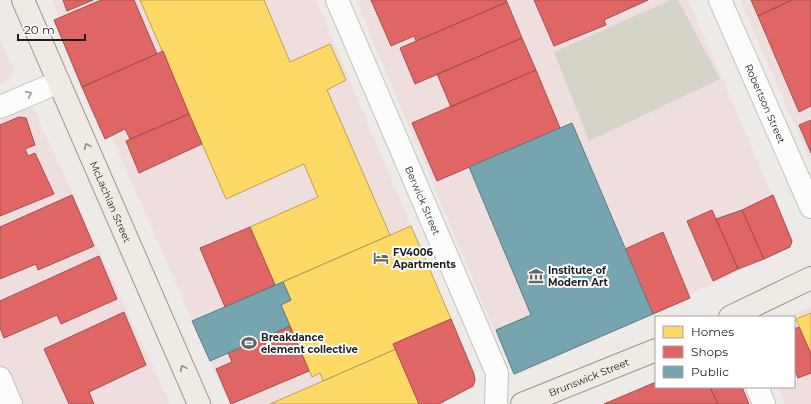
<svg xmlns="http://www.w3.org/2000/svg" width="811" height="404" viewBox="0 0 811 404" font-family="Montserrat,sans-serif">
<rect width="100%" height="100%" fill="#edeae7"/>
<path fill="#eedede" d="M52 0H316L476 381 474 388 438 404H229Z
M356 0H688L792 241 790 247 514 377Z
M740 0H811V162Z
M0 40 14 71 11 78 0 86Z
M32 106 170 404H0V120Z
M811 307V404H785L778 387H794V317H788Z"/>
<path fill="#d6d3c9" d="M671 0H678L720 79 589 141 554 52Z"/>
<path fill="#ffd966" stroke="#bca150" d="M140 0H264L290 62 330 44 346 80 327 90 390 235 275 285 250 227 318 197 304 164 226 199Z
M411 226 451 319 393 344 396 349 323 381 320 373 312 377 281 305 291 300 283 282Z
M811 313V354L796 319Z
M396 349 419 404H270L323 381Z"/>
<path fill="#e06666" stroke="#a65050" d="M63 0H93L67 11Z
M101 0H134L157 54 82 87 54 20Z
M371 0H506L507 2 416 41 414 36 391 46Z
M534 0H648L604 20 606 25 554 46Z
M751 0H792L758 16Z
M792 0H811V106L799 112 758 16Z
M507 2 522 38 415 84 400 48Z
M522 38 536 70 451 107 437 74Z
M163 51 189 114 130 139 125 129 105 139 82 87Z
M536 70 560 128 437 181 412 123Z
M189 114 202 144 139 173 126 141Z
M19 117 26 118 35 145 25 149 28 156 35 153 54 194 0 216V125Z
M811 120V153L799 125Z
M72 195 94 246 38 270 36 264 0 279V227Z
M773 195 792 241 790 247 764 259 742 210Z
M712 210 738 269 713 281 687 221Z
M742 210 764 259 738 269 716 219Z
M250 227 275 285 225 307 200 248Z
M663 232 690 298 653 314 625 249Z
M99 256 117 299 61 324 57 315 4 338 0 328V301Z
M124 312 146 365 89 392 94 404H69L44 349Z
M451 319 474 374 475 380 473 386 439 404H419L393 344Z
M290 326 309 371 231 404 216 369 232 362 228 353Z
M799 327 811 354V373L798 378 794 368V329Z
M656 382V387H710L718 404H604Z
M710 387H742L749 404H718Z"/>
<path fill="#76a5af" stroke="#5c7c84" d="M572 123 653 314 514 374 496 330 531 315 469 167Z
M283 282 291 300 281 305 290 326 210 361 192 321Z"/>
<g fill="none" stroke-linecap="round" stroke-linejoin="round">
<g stroke="#c4c2c1" stroke-width="24">
<g id="minor">
<path id="s1" d="M337 0 497 373 496 404"/>
<path id="s2" d="M720 0 811 207"/>
<path d="M0 107 59 82"/>
<path d="M0 378 11 404"/>
<path d="M757 387 764 404"/>
</g>
</g>
<g stroke="#a29484" stroke-width="24">
<g id="major">
<path id="s3" d="M23 0 199 404"/>
<path d="M730 317 811 278"/>
<path id="s4" d="M522 404 656 350"/>
</g>
</g>
<use href="#minor" stroke="#fcfcfb" stroke-width="22"/>
<use href="#major" stroke="#f0eae5" stroke-width="22"/>
</g>
<defs><path id="oneway-chevron" d="M-2-3.5L2.5 0L-2 3.5" fill="none" stroke-width="1.6" stroke-linecap="round" stroke-linejoin="round"/></defs>
<use stroke="#989898" href="#oneway-chevron" transform="translate(29 94) rotate(-24)"/>
<g stroke="#928e8b">
<use href="#oneway-chevron" transform="translate(87 146) rotate(-114)"/>
<use href="#oneway-chevron" transform="translate(183 368) rotate(-114)"/>
</g>
<defs>
<g id="hotel-bare" transform="scale(1.2)"><path d="M-6-4.5h1.5V1H6V5H4.5V3h-9V5H-6ZM-4 0a1.8 1.8 0 1 1 3.6 0ZM.5 0V-2.5h3Q6-2.5 6 0Z" fill="#666564" stroke="#fff" stroke-width="2.5" paint-order="stroke"/></g>
<g id="museum-bare" transform="scale(1.2)"><path d="M0-6L6-3V-2H-6V-3ZM-5-1h2V3h-2ZM-1-1h2V3h-2ZM3-1h2V3H3ZM-6 4H6V6H-6Z" fill="#666564" stroke="#fff" stroke-width="2.5" paint-order="stroke"/></g>
<g id="stadium-bare" transform="scale(1.2)"><path d="M0-5a6.5 5 0 1 0 0 10a6.5 5 0 1 0 0-10ZM-3.5-1.8h7v3.6h-7Z" fill="#666564" stroke="#fff" stroke-width="2.5" paint-order="stroke"/></g>
</defs>
<g fill-rule="evenodd">
<use href="#hotel-bare" x="381" y="258"/>
<use href="#museum-bare" x="536" y="276"/>
<use href="#stadium-bare" x="249" y="343"/>
</g>
<g text-anchor="middle" dominant-baseline="central" stroke-width="4" stroke-linejoin="round" paint-order="stroke">
<g font-size="10" fill="#1e1e1e" stroke="#fff">
<text stroke="none"><textPath href="#s2" startOffset="113">Robertson Street</textPath></text>
<text stroke="none"><textPath href="#s1" startOffset="218">Berwick Street</textPath></text>
<text stroke="none"><textPath href="#s3" startOffset="220">McLachlan Street</textPath></text>
<text stroke="none"><textPath href="#s4" startOffset="72">Brunswick Street</textPath></text>
</g>
<g font-size="10" font-weight="bold" fill="#1e1e1e" stroke="#fff" text-anchor="start">
<text x="393" y="252">FV4006<tspan x="393" dy="12">Apartments</tspan></text>
<text x="548" y="270">Institute of<tspan x="548" dy="12">Modern Art</tspan></text>
<text x="261" y="337">Breakdance<tspan x="261" dy="12">element collective</tspan></text>
</g>
</g>
<rect x="655" y="316" width="140" height="72" fill="#ffffff" stroke="#a5a5a5"/>
<rect x="663" y="326" width="20" height="12" fill="#ffd966" stroke="#a5a5a5"/>
<text x="691" y="336" font-size="12" fill="#1e1e1e">Homes</text>
<rect x="663" y="346" width="20" height="12" fill="#e06666" stroke="#a5a5a5"/>
<text x="691" y="356" font-size="12" fill="#1e1e1e">Shops</text>
<rect x="663" y="366" width="20" height="12" fill="#76a5af" stroke="#a5a5a5"/>
<text x="691" y="376" font-size="12" fill="#1e1e1e">Public</text>
<path d="M18 34v6h67v-6" fill="none" stroke="#1e1e1e" stroke-width="2"/>
<text x="24" y="34" font-size="12" fill="#1e1e1e" stroke="#ffffff" stroke-width="3" paint-order="stroke">20 m</text>
</svg>
